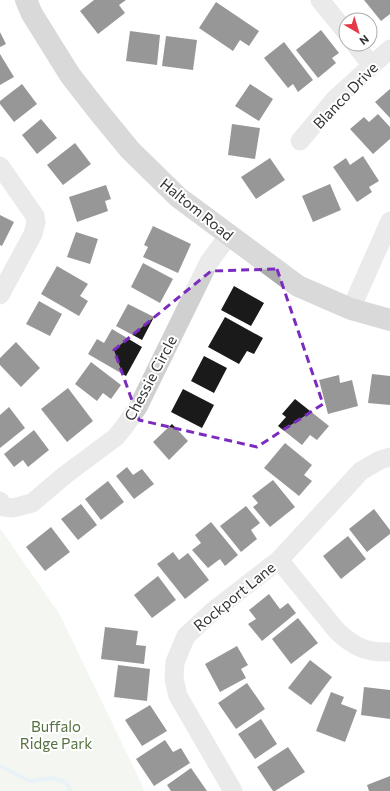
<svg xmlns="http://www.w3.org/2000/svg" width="390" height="791" viewBox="0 0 390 791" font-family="Commissioner,sans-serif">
<rect width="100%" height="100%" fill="#fff"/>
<path fill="#e6ecdf" d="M0 528 60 615 145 791H0Z"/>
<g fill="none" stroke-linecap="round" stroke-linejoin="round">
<path stroke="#cfe2ee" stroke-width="4" d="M0 766 29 781 52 778 65 782 71 791"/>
</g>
<path fill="#1a1a1a" d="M94 0H126L119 5 125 13 98 34 80 11Z
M364 0H390V14L381 21Z
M216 2 259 31 249 46 240 40 233 51 199 28Z
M321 30 339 53 332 58 336 63 318 78 296 50Z
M130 31 160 35 157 65 126 61Z
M0 32 6 44 0 47Z
M166 36 197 40 193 70 162 66Z
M284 42 313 80 298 92 293 84 288 88 264 58Z
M0 54 14 77 0 85Z
M22 84 37 104 14 122 0 104V101Z
M250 84 273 99 259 121 235 106Z
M390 89V118L375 102Z
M378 114 390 127V139L373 154 350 129 364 117 369 122Z
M41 119 57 138 37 154 22 135Z
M232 124 260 128 255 159 228 155Z
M75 143 91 164 63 185 47 165Z
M363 156 379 181 369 187 372 192 357 202 333 167 346 158 350 165Z
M270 158 285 180 256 199 241 177Z
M330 184 341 210 313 222 302 196Z
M106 185 111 199 105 201 108 211 77 222 69 197Z
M0 215 14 222 2 246 0 245Z
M153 226 191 244 178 273 143 257 148 247 144 245Z
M76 232 98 239 90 264 67 257Z
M143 263 173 279 160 303 131 287Z
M57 266 88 284 80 296 88 301 79 316 41 294Z
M234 286 264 303 251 326 221 310Z
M39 301 62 314 50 336 26 324Z
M128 304 154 317 142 340 116 326Z
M225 317 263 338 254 354 247 351 239 364 208 347Z
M112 329 142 347 126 376 88 354 97 339 104 343Z
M16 342 40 368 21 387 0 365V358Z
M204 356 227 368 214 393 191 381Z
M91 362 121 385 111 399 103 393 97 401 75 384Z
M372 374 390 376V405L368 403Z
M339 375 340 383 352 380 358 406 328 414 319 380Z
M68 388 93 421 67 442 41 409Z
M183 389 214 405 202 428 171 412Z
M295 399 329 426 317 440 310 435 302 445 278 426 286 417 282 414Z
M9 407 25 428 0 448V415Z
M172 424 188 441 169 460 153 442Z
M34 430 49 450 28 467 23 460 14 467 4 454Z
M285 443 312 465 304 475 312 481 299 496 264 468Z
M127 467 133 475 142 469 154 484 134 499 116 476Z
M273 480 295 507 270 527 253 507 258 503 252 496Z
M108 481 124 502 101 520 85 499Z
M81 504 97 525 78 540 61 519Z
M246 506 260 523 251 530 257 539 241 552 220 526Z
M374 509 390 530V534L367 552 349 529Z
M211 522 238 555 225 566 220 559 208 568 192 550 201 543 195 535Z
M51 527 70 552 45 571 26 547Z
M348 536 366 559 341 579 323 556Z
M173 552 179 560 188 553 209 580 185 599 157 564Z
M158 576 176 600 152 618 134 595Z
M269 594 280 609 288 603 296 613 262 641 248 624 256 619 249 610Z
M298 618 318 643 291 664 272 639Z
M105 627 138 631 136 645 146 646 144 664 101 659Z
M237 646 248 665 241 669 246 678 220 692 205 664Z
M310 660 332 677 311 705 288 688Z
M118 665 150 669 147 701 114 697Z
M247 683 265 709 236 729 218 703Z
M364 687 390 690V719L361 715Z
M331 692 344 697 341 704 357 710 345 742 316 731Z
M150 705 167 731 142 746 125 720Z
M261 719 277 744 255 759 238 734Z
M165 740 173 752 181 748 190 763 154 786 136 759Z
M288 747 305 772 275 791H273L257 767Z
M191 768 207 791H171L167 785Z
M390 776V791H369L367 785Z"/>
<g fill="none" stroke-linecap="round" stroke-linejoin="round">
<path stroke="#d0d0d0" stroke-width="19" d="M320 0 346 32
M355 44 372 66
M300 141 335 99 390 49
M0 166 35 216 36 222 33 234 0 295
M351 309 390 221
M0 501 4 507 13 508 32 503 65 475 116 437 124 427 138 407 209 262 229 235
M279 560 337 631C354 647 367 653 390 652
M233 791 178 696 174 679 175 662 186 636 213 611 279 560 361 471 380 460 390 457"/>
<path stroke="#ababab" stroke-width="22" d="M26 0 32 14 70 75 98 111 130 150 178 197 298 286 351 309 390 320"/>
</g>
<path d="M0 0H390V791H0ZM277 269 323 404 257 447 139 420 114 350 211 271Z" fill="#fff" fill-opacity=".55" fill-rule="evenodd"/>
<path fill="none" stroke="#7b2cbf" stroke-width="3" stroke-dasharray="8 5" stroke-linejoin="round" d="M277 269 323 404 257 447 139 420 114 350 211 271Z"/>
<g text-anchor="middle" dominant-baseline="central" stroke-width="4" stroke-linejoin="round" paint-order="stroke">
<g font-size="15" fill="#333" stroke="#fff">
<text transform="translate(345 95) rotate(-46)">Blanco Drive</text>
<text transform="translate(197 209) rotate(39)">Haltom Road</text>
<text transform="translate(150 378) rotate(-62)">Chessie Circle</text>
<text transform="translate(234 596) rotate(-39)">Rockport Lane</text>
</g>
<g font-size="15" fill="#56703f" stroke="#fff">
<text x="56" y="726">Buffalo<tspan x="56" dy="17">Ridge Park</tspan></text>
</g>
</g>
<g transform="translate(358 32) rotate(142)"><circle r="19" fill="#ffffff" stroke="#adadad"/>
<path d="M0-3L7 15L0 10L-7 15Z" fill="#e63946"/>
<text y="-6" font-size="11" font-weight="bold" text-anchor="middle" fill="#333333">N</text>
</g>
</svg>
